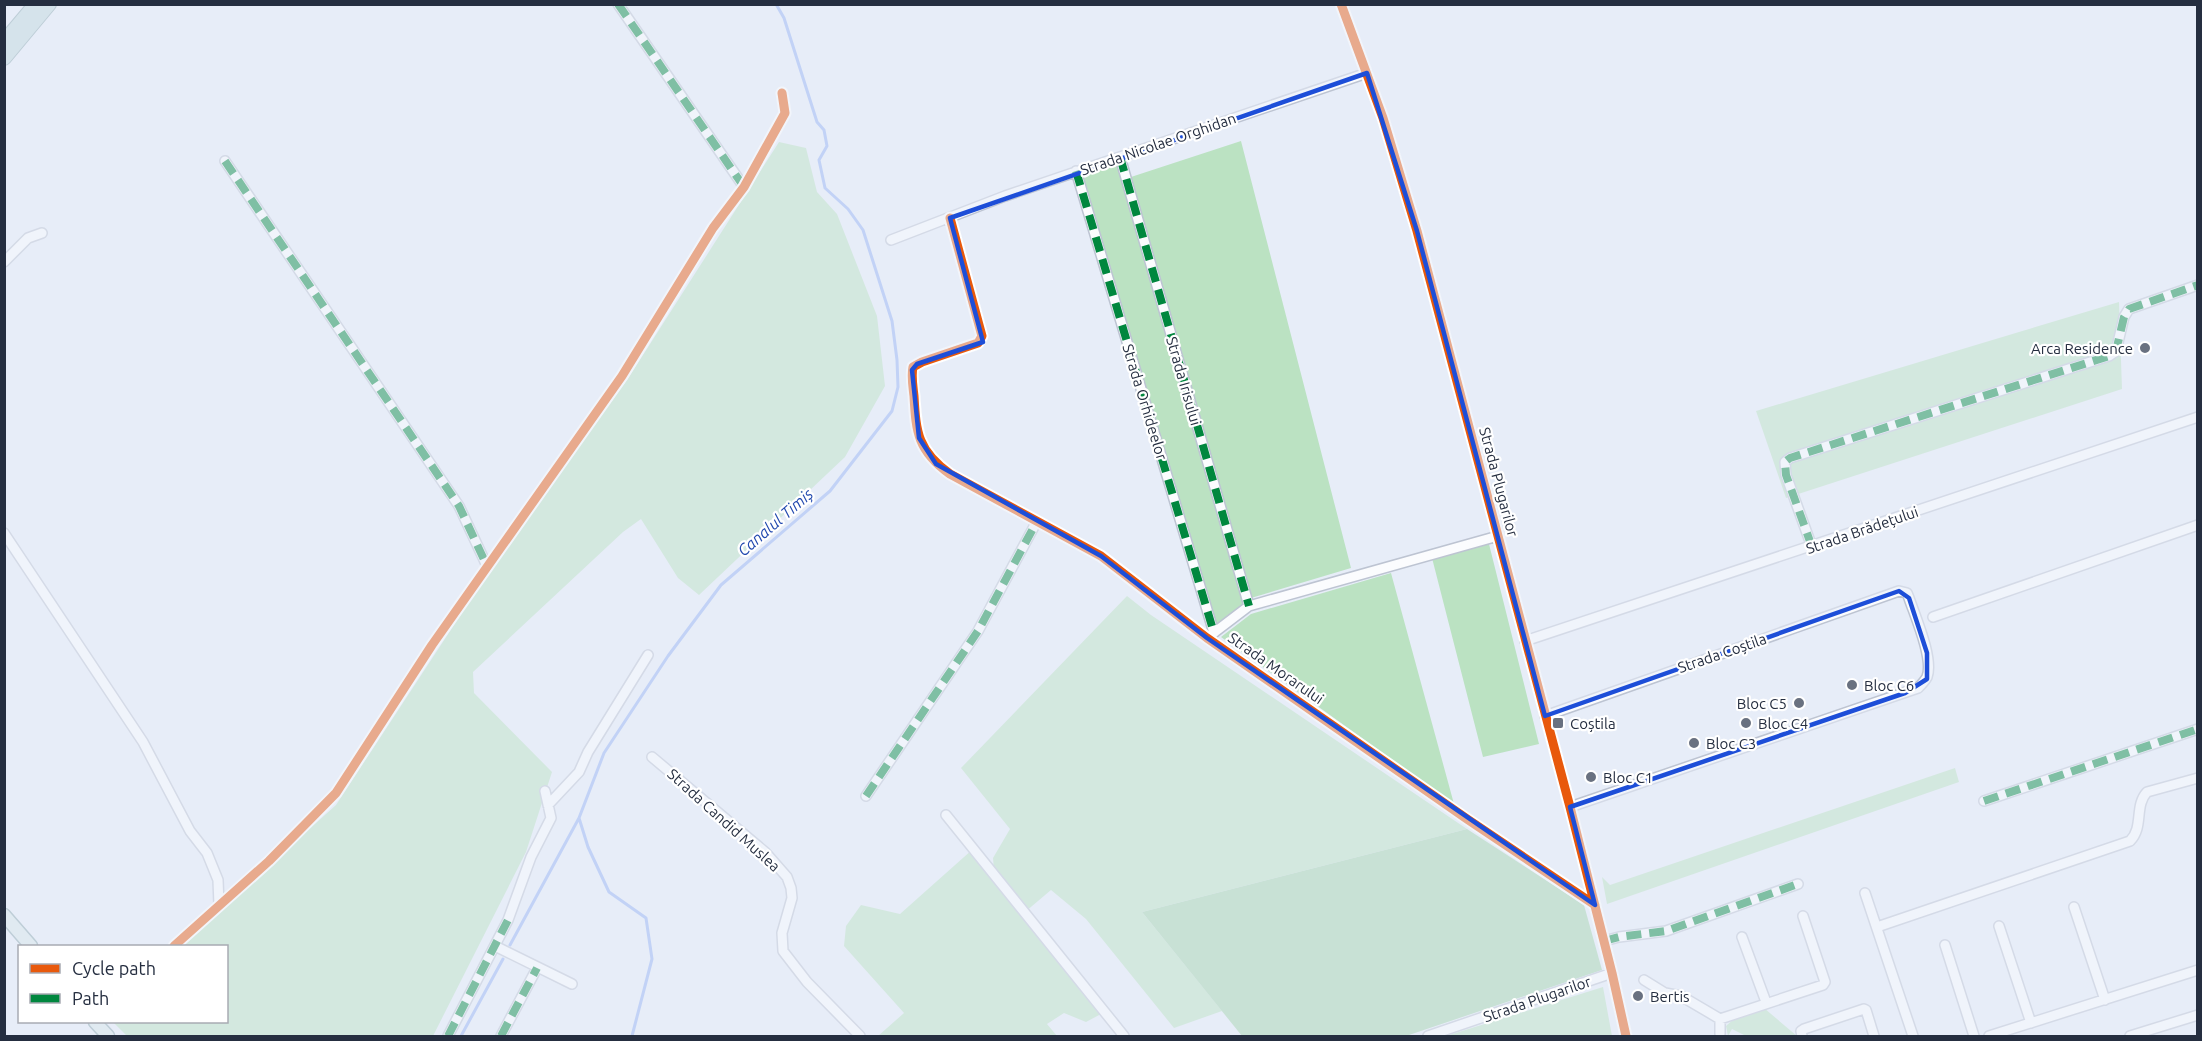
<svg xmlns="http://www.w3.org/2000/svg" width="2202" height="1041" viewBox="0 0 2202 1041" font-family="Ubuntu,sans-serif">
<rect width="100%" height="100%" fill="#e7edf8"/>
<path fill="#bbe2c2" d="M1241 141 1351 568 1251 598 1217 627 1083 175 1117 162 1131 177Z
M779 142 806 148 817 192 837 214 877 316 885 386 845 457 699 595 678 578 641 519 623 532 473 672 474 693 552 772 526 852 433 1036H127L113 1022H226V946H179L336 805 490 570 627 380Z
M2119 302 2122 389 1786 498 1756 411Z
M1489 544 1539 744 1483 757 1432 558Z
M1391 573 1454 804 1221 637 1251 614Z
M1127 596 1151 615 1467 829 1142 912 1222 1011 1174 1028 1086 919 1051 890 1025 912 1101 1014 1086 1022 1064 1013 1047 1024 1057 1036H878L904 1013 844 946 846 926 861 905 900 914 973 849 994 871 993 858 1010 829 961 768Z
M1955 768 1959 782 1607 904 1602 877 1610 885Z
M1603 987 1612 1036H1446Z
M1764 1008 1797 1036H1746L1732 1029 1728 1036 1726 1026 1736 1017Z"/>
<path fill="#a3d3ac" d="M1467 829 1584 905 1602 970 1406 1036H1242L1142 912Z"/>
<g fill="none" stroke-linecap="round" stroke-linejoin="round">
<path stroke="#94b2f4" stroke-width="3" d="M510 945 579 818
M461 1036 503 959
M632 1036 652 959 646 918 609 892 588 847 579 818 604 753 668 656 721 585 830 491 892 411 898 387 897 360 892 321 863 230 848 209 825 188 819 160 827 146 824 130 817 122 784 18 776 4"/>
<g stroke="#bdc4d2" stroke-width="12">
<path id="minor" d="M618 4 744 187
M1341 4 1383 118 1417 231 1570 807 1612 973 1626 1036
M1120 157 1249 606
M225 161 459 506 487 566
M1076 171 1214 633
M950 218 982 336 978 343 922 362 913 367C911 376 913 387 914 396 916 433 918 451 950 474L1101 556 1207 638 1467 819 1595 905
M891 240 1005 196 1367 73
M4 262 28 238 42 233
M4 533 143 742 190 831 207 853 218 880 219 905
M1812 547 1786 475 1785 462 1790 458 2109 356 2116 351 2124 317 2129 309 2198 285
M1933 617 2198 525
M1211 635 1249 606 1498 536
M1525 641 2198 417
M1545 716 1899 591 1907 593 1909 598C1915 616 1934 659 1927 677 1925 681 1921 685 1918 688L1570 807
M652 757 765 852 787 877 791 888 792 898 782 933 783 951 807 982 860 1036
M866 796 978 631 1037 521
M1984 801 2198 729
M548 805 579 772 588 752 648 655
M946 815 1124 1036
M1865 893 1913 1036
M2074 907 2105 1000
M1999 926 2031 1023
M1877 927 2130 841C2144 827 2134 806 2147 792L2198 778
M1742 937 1766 1002
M1604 941 1619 937 1666 931 1798 884
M1945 945 1974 1036
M174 946 269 861 336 793 432 645 622 376 713 228 744 187 785 113 782 93
M495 946 572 984
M1644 980 1665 993 1681 996 1720 1019V1034
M1720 1019 1823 985 1825 982 1803 916
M448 1036 508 920 531 857 551 818 545 791
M501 1036 537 968
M1428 1036 1612 973
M1802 1036 1801 1031 1804 1029 1864 1009 1866 1010 1874 1036
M1989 1036 2198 970
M2130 1036 2198 1015"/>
</g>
<g stroke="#8ca8b0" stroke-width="15">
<path id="major" d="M4 915 31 946
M95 1022 108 1036"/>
</g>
<g stroke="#8ca8b0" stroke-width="16">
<path id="highway" d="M4 42 36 4
M4 58 49 4"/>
</g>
<use href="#minor" stroke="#fbfcfe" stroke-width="9"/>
<use href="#major" stroke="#d7e6e9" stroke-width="12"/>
<use href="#highway" stroke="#bed8db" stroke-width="14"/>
<path stroke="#00873e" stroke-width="8" stroke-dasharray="15 8" stroke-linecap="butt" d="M618 4 744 187
M1120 157 1249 606
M225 161 459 506 487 566
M1076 171 1214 633
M1812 547 1786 475 1785 462 1790 458 2109 356 2116 351 2124 317 2129 309 2198 285
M866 796 978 631 1037 521
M1984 801 2198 729
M1604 941 1619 937 1666 931 1798 884
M448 1036 508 920
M501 1036 537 968"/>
<g stroke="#fff" stroke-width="13">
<path id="cycleway" d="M1341 4 1383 118 1417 231 1570 807 1612 973 1626 1036
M950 218 982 336 978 343 922 362 913 367C911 376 913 387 914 396 916 433 918 451 950 474L1101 556 1207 638 1467 819 1595 905
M174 946 269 861 336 793 432 645 622 376 713 228 744 187 785 113 782 93"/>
</g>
<use href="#cycleway" stroke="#e8590c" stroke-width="9"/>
</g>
<path d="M0 0H2202V1041H0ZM1367 73 1417 231 1545 716 1899 591 1909 598 1927 653V679L1905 693 1570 807 1595 905 1207 638 1101 556 936 464 919 438 912 370 917 364 983 342 950 218Z" fill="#e7edf8" fill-opacity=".55" fill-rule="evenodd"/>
<path fill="none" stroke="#1d4ed8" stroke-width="4.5" stroke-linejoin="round" d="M1367 73 1417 231 1545 716 1899 591 1909 598 1927 653V679L1905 693 1570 807 1595 905 1207 638 1101 556 936 464 919 438 912 370 917 364 983 342 950 218Z"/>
<g fill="#697180" stroke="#fff" stroke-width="2">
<circle cx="2145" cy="348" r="6"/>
<circle cx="1852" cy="685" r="6"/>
<circle cx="1799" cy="703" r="6"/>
<rect x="1552" y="717" width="12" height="12" rx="3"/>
<circle cx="1746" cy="723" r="6"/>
<circle cx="1694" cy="743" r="6"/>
<circle cx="1591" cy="777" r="6"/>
<circle cx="1638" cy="996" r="6"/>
</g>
<g text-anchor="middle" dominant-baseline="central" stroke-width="4.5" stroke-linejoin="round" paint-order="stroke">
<g font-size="15" fill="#252e40" stroke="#fff">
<text transform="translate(1158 144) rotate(-19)">Strada Nicolae Orghidan</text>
<text transform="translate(1184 381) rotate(74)">Strada Irisului</text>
<text transform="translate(1145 402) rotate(73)">Strada Orhideelor</text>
<text transform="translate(1499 482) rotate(75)">Strada Plugarilor</text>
<text transform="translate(1862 530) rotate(-19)">Strada Brădețului</text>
<text transform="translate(1722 653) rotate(-19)">Strada Coștila</text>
<text transform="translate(1276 668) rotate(35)">Strada Morarului</text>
<text transform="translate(724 820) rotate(42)">Strada Candid Muslea</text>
<text transform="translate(1537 999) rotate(-19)">Strada Plugarilor</text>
</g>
<g font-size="15" fill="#252e40" stroke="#fff" text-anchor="start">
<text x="2133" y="348" text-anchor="end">Arca Residence</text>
<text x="1864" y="685">Bloc C6</text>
<text x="1787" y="703" text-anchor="end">Bloc C5</text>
<text x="1570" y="723">Coștila</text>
<text x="1758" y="723">Bloc C4</text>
<text x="1706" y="743">Bloc C3</text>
<text x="1603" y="777">Bloc C1</text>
<text x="1650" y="996">Bertis</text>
</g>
<g font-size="16" font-style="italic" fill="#2249af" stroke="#fff">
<text transform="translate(775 522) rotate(-41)">Canalul Timiș</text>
</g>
</g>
<rect width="2202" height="1041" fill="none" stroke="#252e40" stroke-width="12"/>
<rect x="18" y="945" width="210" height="78" fill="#ffffff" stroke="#a8abb3" stroke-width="1.5"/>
<rect x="30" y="964" width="30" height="9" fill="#e8590c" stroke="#a8abb3" stroke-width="1.5"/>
<text x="72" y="975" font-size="18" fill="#252e40">Cycle path</text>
<rect x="30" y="994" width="30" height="9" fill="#00873e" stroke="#a8abb3" stroke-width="1.5"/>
<text x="72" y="1005" font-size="18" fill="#252e40">Path</text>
</svg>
